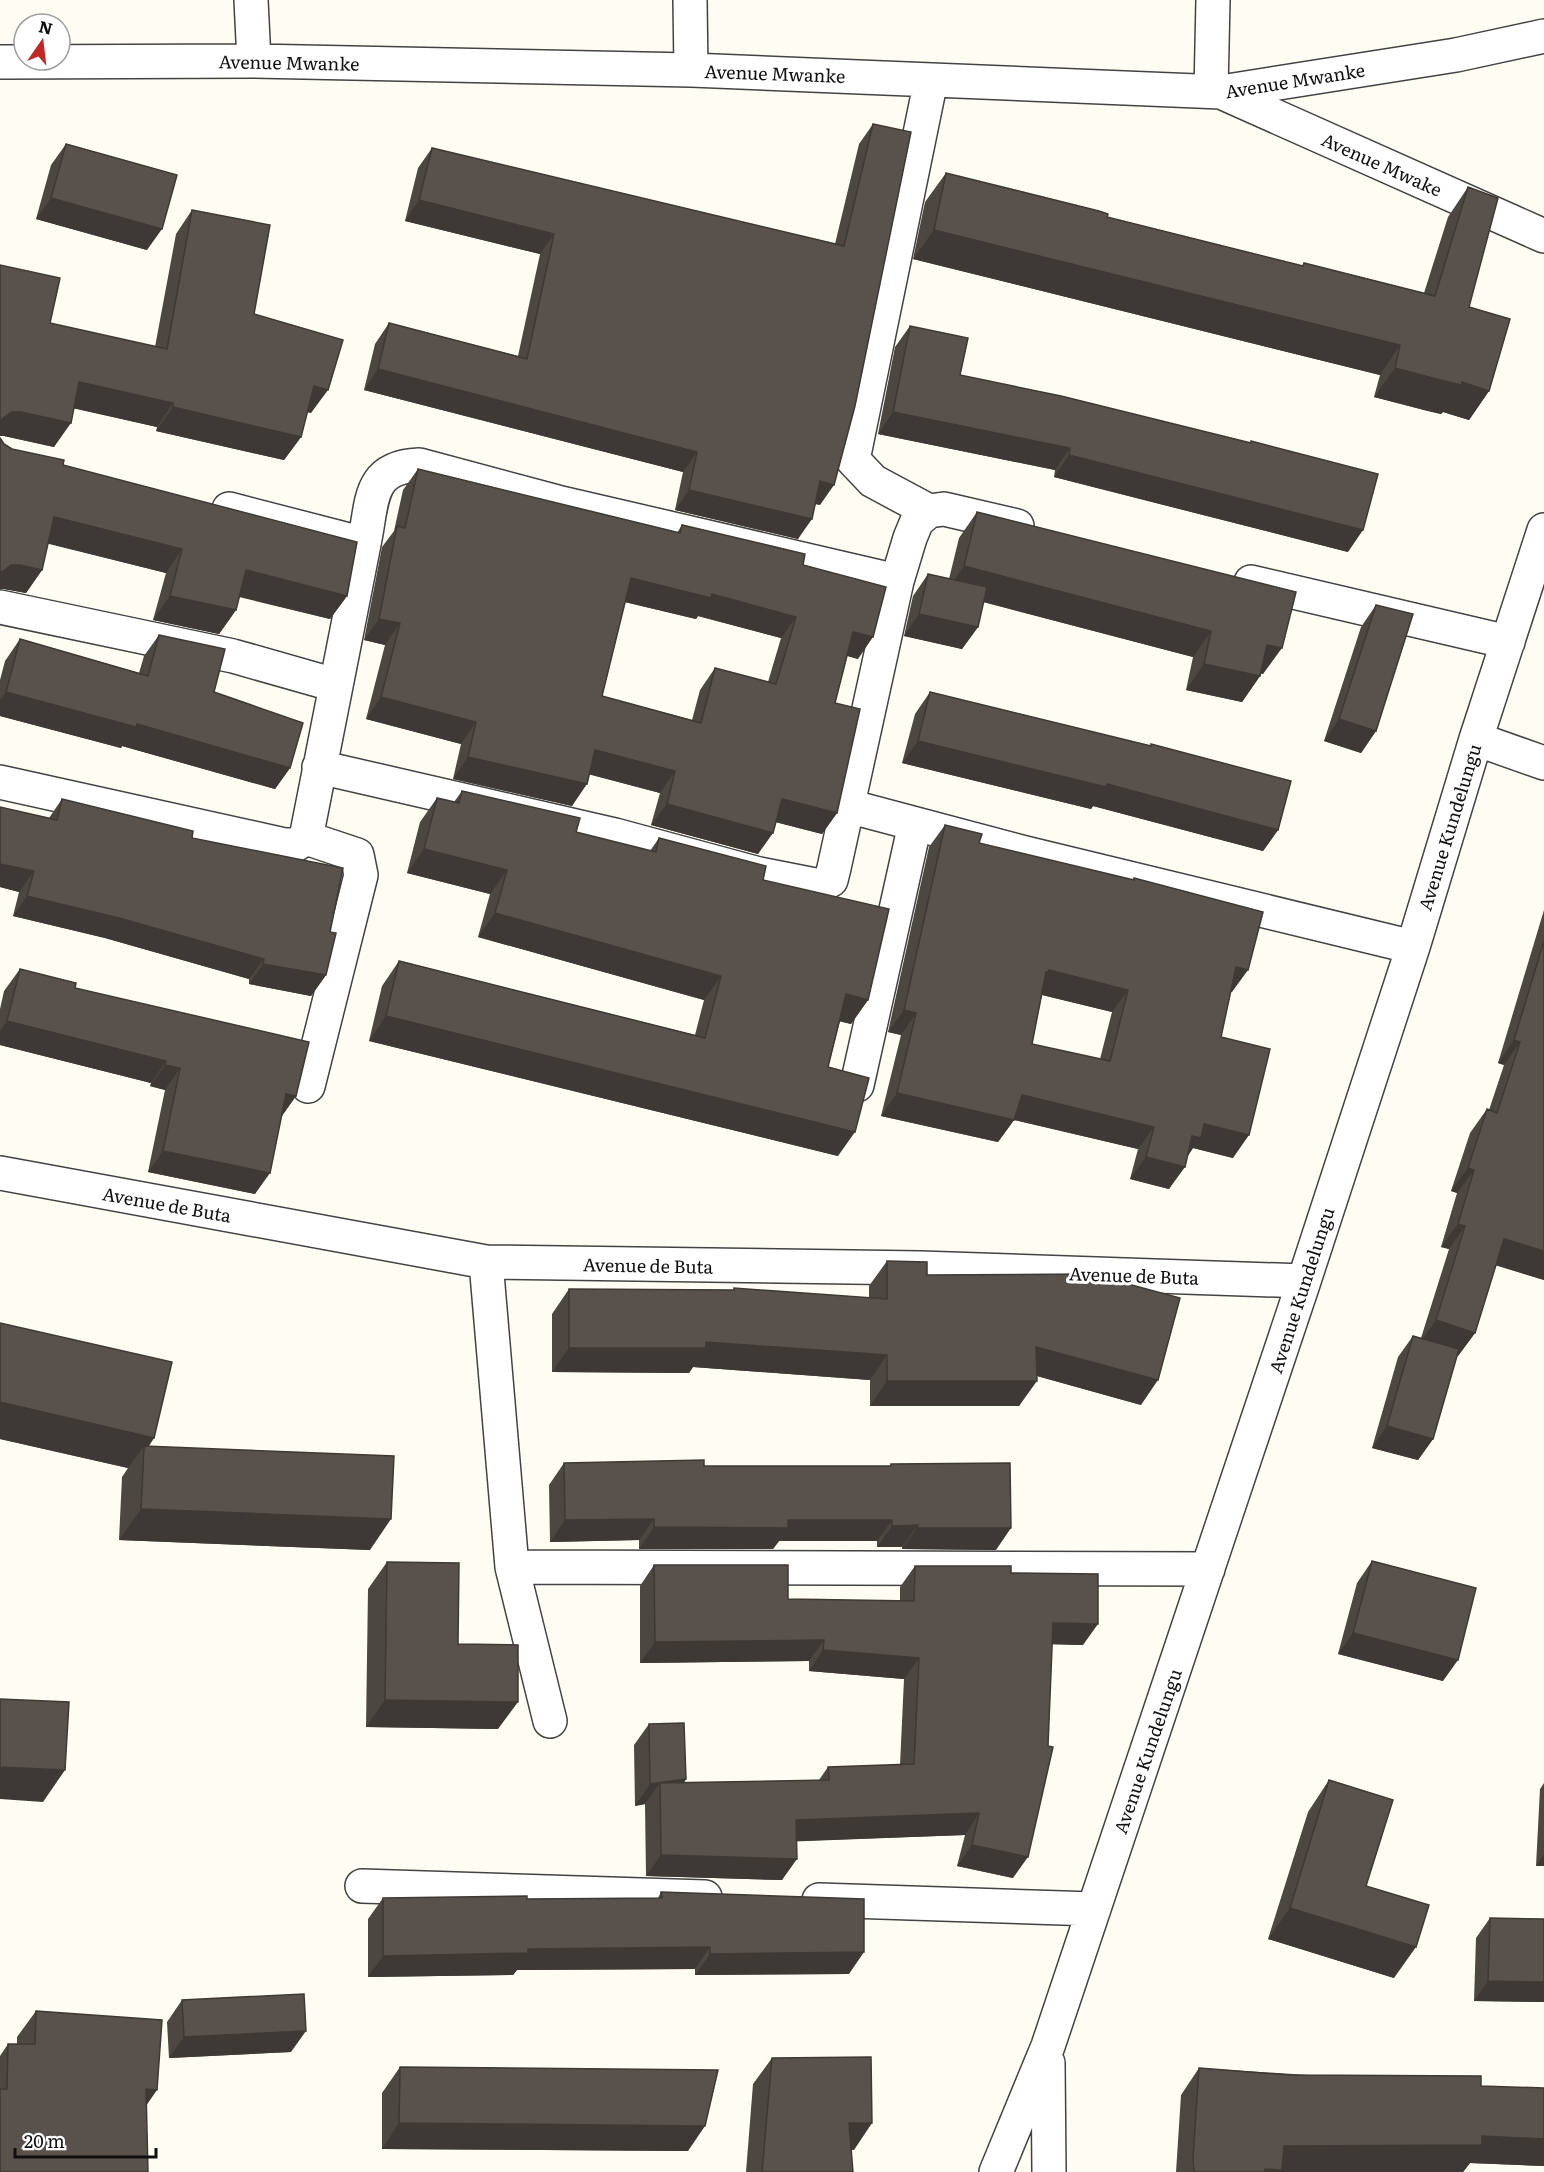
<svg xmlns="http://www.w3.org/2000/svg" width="1544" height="2172" viewBox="0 0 1544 2172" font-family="Literata,serif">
<rect width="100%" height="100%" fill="#fffdf3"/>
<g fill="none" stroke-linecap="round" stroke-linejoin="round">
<g stroke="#434343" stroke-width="36">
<path id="minor" d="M251 0 254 61
M690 0 691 70
M0 62 254 61 691 70 1221 92 1456 55 1544 36
M1211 91 1213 0
M1221 92 1544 236
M929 511 873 481 853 460 931 80
M364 544C373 502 367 467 419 465L557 502 897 581
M1251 582 1508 642
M0 607 233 656 335 685
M1476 739 1544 763
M319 767 615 835 759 874 820 886 831 880 834 868 897 581 910 538 917 521 929 511 944 509 1017 526
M0 782 285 845H295L306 838 364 544 229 509
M848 806 1025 853 1413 947
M306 838 357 855 361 875 308 1086
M857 1085 915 824
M0 1173 486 1262 921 1268 1304 1281
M486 1262 512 1567 550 1721
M512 1567 1208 1569
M362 1886 705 1897
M819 1900 1094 1909
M1048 2063 1049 2172
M996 2172 1048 2046 1304 1281 1413 947 1476 739 1544 530"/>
</g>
<use href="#minor" stroke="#fff" stroke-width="33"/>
</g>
<path fill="#4d4741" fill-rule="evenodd" d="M873 124 820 505 816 504 798 539 675 510 683 472 364 390 375 344 389 323 518 356 540 254 405 221 418 168 432 148 835 244 859 144Z
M66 144 147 250 36 219 51 165Z
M946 173 1107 217 1302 266 1304 263 1424 293 1448 217 1468 187 1469 307 1489 391 1469 420 1443 412 1441 414 1428 411 1374 397 1380 375 913 259 925 202Z
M192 210 254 314 311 413 307 412 301 437 284 460 156 431 157 427 74 408 54 447 4 436 50 323 155 347 176 234Z
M910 326 960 375 1250 443 1251 441 1348 552 1054 477 1055 470 878 434 895 347Z
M0 438 4 444 12 449 63 465 347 596 330 619 239 597 236 610 219 634 153 620 166 573 48 543 42 570 26 593 4 589H0Z
M418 469 677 533 682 525 803 565 858 659 847 656 835 703 837 813 822 834 776 822 758 854 651 825 660 793 589 774 572 806 453 779 461 744 366 719 385 645 364 640 382 547 394 531 403 490ZM625 602 696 619 698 616 781 638 768 682 715 668 700 690 692 720 602 696Z
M977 512 1296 592 1263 674 1261 673 1260 676 1242 702 1186 690 1193 657 983 602 978 627 962 649 904 636 913 596 928 574 949 579 959 538Z
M1376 605V731L1361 753 1324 741 1361 627Z
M159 635 214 692 290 768 275 789 122 746 121 748 0 716V680L5 661 20 639 139 673 144 656Z
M930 692 1150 746 1151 744 1278 830 1263 851 1093 806 1091 809 902 763 915 714Z
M462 791 576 832 650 851 659 838 763 880 868 1000 851 1024 840 1021 828 1067 838 1156 369 1041 382 986 399 961 695 1035 704 1000 478 937 490 894 407 873 420 822 437 798 454 802Z
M62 799 192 838 330 932 326 975 311 996 249 984V979L105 938 13 916 19 892 0 887V807L49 818Z
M945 825 979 843 1133 880 1134 878 1232 992H1230L1221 1037 1233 1158 1193 1148 1187 1157 1169 1189 1130 1179 1138 1149 1014 1120 998 1142 881 1116 901 1035 888 1032 929 847ZM1042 995 1112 1012 1100 1059 1032 1044Z
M1544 910V1280L1496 1265 1475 1333 1458 1356H1457L1433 1439 1418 1460 1372 1448 1398 1357 1413 1336 1421 1338 1449 1249 1441 1247 1457 1193 1451 1191 1470 1133 1487 1109 1489 1110 1504 1065 1498 1063Z
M20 969 75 988 296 1096 282 1116 255 1194 148 1172 165 1090 150 1086 151 1083 0 1045V1009L4 991Z
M887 1261 927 1275 1141 1405 1037 1376 1019 1406H870V1380L693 1367 689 1373 552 1372V1314L569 1289 733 1290 734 1288 869 1298V1286Z
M0 1323 154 1438 149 1446 370 1550 119 1540 122 1477 128 1468 0 1439Z
M564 1463 704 1466H890L891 1464 996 1550 902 1549V1547H877V1541H779L773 1549H639V1540L550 1542 549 1485Z
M1372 1561 1443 1681 1338 1654 1357 1583Z
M387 1562 458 1644 498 1729 366 1727 368 1589Z
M654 1565 788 1599 900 1601V1587L915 1566 1011 1573 1083 1645 1052 1644 1013 1878 957 1866 965 1835 796 1841 782 1880 646 1876 645 1804 635 1806 634 1745 649 1724 686 1779 684 1783 819 1780 828 1767 900 1765 904 1679 809 1671V1661L640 1663V1586Z
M1329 1780 1366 1886 1394 1978 1268 1939 1308 1812Z
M1544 1783V1866H1536L1540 1789Z
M661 1892 849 1974 695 1975V1969L517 1970 513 1975 368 1977V1919L383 1898 527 1899 658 1898Z
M1490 1918 1544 1919V2002L1474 2001 1476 1938Z
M182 2000 291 2052 169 2058 167 2022Z
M36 2011 147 2105 0 2172V2056L8 2044H17V2037Z
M772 2058 854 2150H851L853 2172H746L753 2084Z
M400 2067 688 2151 382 2149V2093Z
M1199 2068 1481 2086 1544 2088V2166L1470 2163 1463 2172H1176L1181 2095Z"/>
<path fill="#3e3935" d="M51 198 162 229 147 250 36 219Z
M419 200 554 234 540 254 405 221Z
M934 230 1400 345 1380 375 913 259Z
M1395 368 1462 382 1489 391 1469 420 1443 412 1441 414 1428 411 1374 397Z
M378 369 697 452 683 472 364 390Z
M79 382 173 403 157 427 63 406Z
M314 386 328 390 311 413 297 409Z
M173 407 301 437 284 460 156 431Z
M12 412H21L71 423 54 447 4 436H0V422L3 418Z
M893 412 1070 448 1055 470 878 434Z
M1069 455 1363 530 1348 552 1054 477Z
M820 481 834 485 820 505 806 502Z
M689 490 812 519 798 539 675 510Z
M54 517 182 549 166 573 37 541Z
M11 565H20L42 570 26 593 4 589H0V571Z
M964 566 1211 631 1193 657 946 592Z
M246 570 347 596 330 619 229 594Z
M631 578 712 594 796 617 781 638 698 616 696 619 616 600Z
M170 596 236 610 219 634 153 620Z
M919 614 978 627 962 649 904 636Z
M379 619 400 623 385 645 364 640Z
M853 632 873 637 858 659 838 653Z
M1267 645 1282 648 1263 674 1249 671Z
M1204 664 1260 676 1242 702 1186 690Z
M6 692 137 724 290 768 275 789 122 746 121 748 0 716V700Z
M381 697 476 722 461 744 366 719Z
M1339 719 1376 731 1361 753 1324 741Z
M918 741 1107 784 1278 830 1263 851 1093 806 1091 809 902 763Z
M595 750 675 771 660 793 580 772Z
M468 757 587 784 572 806 453 779Z
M782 799 837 813 822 834 767 820Z
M667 804 773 833 758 854 651 825Z
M424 849 507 870 490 894 407 873Z
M0 864 34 871 19 892 0 887Z
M27 896 119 918 264 959 249 979 105 938 13 916Z
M495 913 721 976 704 1000 478 937Z
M263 964 326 975 311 996 249 984Z
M1236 967 1248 970 1232 992 1220 989Z
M1049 970 1128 990 1112 1012 1034 993 1046 972Z
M846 994 868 1000 851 1024 829 1019Z
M904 1010 916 1013 901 1035 888 1032Z
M386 1016 855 1132 838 1156 369 1041Z
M7 1021 166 1061 151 1083 0 1045V1031Z
M1514 1040 1520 1042 1504 1065 1498 1063Z
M165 1065 180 1068 165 1090 150 1086Z
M897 1093 1014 1120 998 1142 881 1116Z
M286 1094 296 1096 281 1117Z
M1022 1095 1154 1127 1138 1149 1006 1118Z
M1204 1124 1249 1135 1233 1158 1193 1148 1185 1160 1192 1136Z
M163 1151 270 1173 255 1194 148 1172Z
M1146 1157 1185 1167 1169 1189 1130 1179Z
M1468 1168 1474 1170 1457 1193 1451 1191Z
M1458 1224 1465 1226 1449 1249 1441 1247Z
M1504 1239 1544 1251V1280L1488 1263Z
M1436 1320 1475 1333 1458 1356 1419 1344Z
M706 1342 887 1355 870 1380 693 1367 689 1373 552 1372 569 1348Z
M1036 1347 1158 1380 1141 1405 1019 1371Z
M887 1381H1037L1019 1406H870Z
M0 1402 154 1438 143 1453 144 1446 128 1468 0 1439Z
M1387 1426 1433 1439 1418 1460 1372 1448Z
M141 1509 391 1519 370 1550 119 1540Z
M654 1519 639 1540 550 1542 565 1520Z
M788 1520H892L877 1541H779L773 1549H639L654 1527Z
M918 1525 902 1547H877L892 1526Z
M917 1528H1011L996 1550 902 1549Z
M1053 1623 1098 1624 1083 1645 1038 1644Z
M1353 1633 1458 1660 1443 1681 1338 1654Z
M824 1640 809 1661 640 1663 655 1642Z
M823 1650 919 1658 904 1679 809 1671Z
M385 1700 518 1702 498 1729 366 1727Z
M0 1767 65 1770 43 1802 0 1799Z
M686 1779 671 1801 660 1783 645 1804 635 1806 650 1784Z
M979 1813 965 1835 781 1842 796 1820Z
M972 1845 1028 1857 1013 1878 957 1866Z
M1544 1854V1866H1536Z
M661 1855 797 1859 782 1880 646 1876Z
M1290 1908 1416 1947 1394 1978 1268 1939Z
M710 1947 695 1969 517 1970 513 1975 368 1977 383 1956 528 1949Z
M864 1952 849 1974 695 1975 710 1954Z
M1488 1981 1544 1982V2002L1474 2001Z
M306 2031 291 2052 169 2058 184 2037Z
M146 2089 157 2090 139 2116Z
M399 2123 705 2126 688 2151 382 2149Z
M849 2123H872L854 2150H830Z
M1482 2136 1544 2139V2166L1470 2163 1463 2172H1263L1284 2146Z"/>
<path fill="#59524c" stroke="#3e3935" stroke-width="1.5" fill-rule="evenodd" d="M873 124 911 132 855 406 834 485 820 481 812 519 689 490 697 452 378 369 389 323 527 359 554 234 419 200 432 148 844 246Z
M66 144 177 175 162 229 51 198Z
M946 173 1099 211 1108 214 1107 217 1303 266 1304 263 1435 296 1468 187 1498 198 1469 307 1510 319 1489 391 1462 382V385L1448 382 1395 368 1400 345 934 230Z
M192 210 270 225 254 314 343 340 328 390 314 386 301 437 173 407V403L79 382 71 423 21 412H12L3 418 0 423V265L60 278 50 323 167 349Z
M910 326 968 338 960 375 1061 396 1251 443V441L1378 474 1363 530 1069 455 1070 448 893 412Z
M0 438 4 444 12 449 64 460 63 465 357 542 347 596 246 570 236 610 170 596 182 549 54 517 42 570 20 565H11L2 572 0 571Z
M418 469 680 533 682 525 805 554 803 565 886 587 873 637 853 632 835 703 860 709 837 813 782 799 773 833 667 804 675 771 595 750 587 784 468 757 476 722 381 697 400 623 379 619 397 526 405 528ZM631 578 711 598 712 594 796 617 776 684 715 668 701 723 602 696Z
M977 512 1296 592 1282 648 1267 645 1260 676 1204 664 1211 631 964 566Z
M928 574 987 587 978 627 919 614Z
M1376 605 1413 614 1376 731 1339 719Z
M159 635 225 649 214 692 303 723 290 768 137 724 136 727 6 692 20 639 148 676Z
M930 692 1151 746V744L1291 781 1278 830 1107 784 1106 787 918 741Z
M462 791 580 818 576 832 656 852 659 838 766 866 763 880 889 909 868 1000 846 994 828 1067 869 1078 855 1132 386 1016 399 961 705 1038 721 976 495 913 507 870 424 849 437 798 459 803Z
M62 799 193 831 192 838 343 868 330 932 336 933 326 975 263 964 264 959 119 918 27 896 34 871 0 864V807L57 820Z
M945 825 982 834 979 843 1134 880V878L1263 912 1248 970 1236 967 1221 1037 1270 1049 1249 1135 1204 1124 1201 1138 1192 1136 1185 1167 1146 1157 1154 1127 1022 1095 1014 1120 897 1093 916 1013 904 1010ZM1049 970 1128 990 1110 1061 1032 1044 1046 972H1048Z
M1544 941V1251L1504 1239 1475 1333 1436 1320 1465 1226 1458 1224 1474 1170 1468 1168 1487 1109 1497 1113 1520 1042 1514 1040Z
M20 969 76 983 75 988 309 1042 296 1096 286 1094 270 1173 163 1151 180 1068 165 1065 166 1061 7 1021Z
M887 1261 927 1262V1275L1091 1274 1180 1298 1158 1380 1036 1347 1037 1381H887V1355L706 1342V1348H569V1289L734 1290V1288L887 1299Z
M0 1323 172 1362 154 1438 0 1402Z
M1413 1336 1459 1349 1433 1439 1387 1426Z
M144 1446 394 1456 391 1519 141 1509Z
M704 1460V1466H891V1464L1010 1463 1011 1528H917L918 1525 892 1526V1520H788V1528L654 1527V1519L565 1520 564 1463Z
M1372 1561 1476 1588 1458 1660 1353 1633Z
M387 1562 459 1563 458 1644 518 1645V1702L385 1700Z
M654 1565H788V1599L914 1601 915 1566H1011V1573L1098 1574V1624L1053 1623 1048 1746 1053 1747 1028 1857 972 1845 979 1813 796 1820 797 1859 661 1855 660 1783 829 1780 828 1767 914 1764 919 1658 823 1650 824 1640 655 1642Z
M0 1699 69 1702 65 1770 0 1767Z
M684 1723 686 1779 650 1784 649 1724Z
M1329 1780 1393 1800 1366 1886 1429 1905 1416 1947 1290 1908Z
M661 1892 864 1899V1952L710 1954V1947L528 1949V1953L383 1956V1898L527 1896V1899L662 1898Z
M1490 1918 1544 1919V1982L1488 1981Z
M304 1994 306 2031 184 2037 182 2000Z
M36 2011 162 2020 157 2090 146 2089 148 2172H0V2089H7L8 2044H35Z
M871 2057 872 2123H849L853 2172H762L772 2058Z
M400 2067 718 2070 705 2126 399 2123Z
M1199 2068 1289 2075 1481 2076V2086L1544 2088V2139L1482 2136V2145L1284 2146 1282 2170 1265 2169V2172H1194L1193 2158Z"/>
<g text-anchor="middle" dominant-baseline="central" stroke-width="6" stroke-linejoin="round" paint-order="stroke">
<g font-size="18" fill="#101010" stroke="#fff">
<text transform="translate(289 62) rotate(1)">Avenue Mwanke</text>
<text transform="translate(775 73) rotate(2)">Avenue Mwanke</text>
<text transform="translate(1295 80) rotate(-9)">Avenue Mwanke</text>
<text transform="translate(1382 164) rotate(24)">Avenue Mwake</text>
<text transform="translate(1449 827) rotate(-73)">Avenue Kundelungu</text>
<text transform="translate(167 1204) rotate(10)">Avenue de Buta</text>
<text transform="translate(648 1265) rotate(1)">Avenue de Buta</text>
<text transform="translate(1134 1275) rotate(2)">Avenue de Buta</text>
<text transform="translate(1301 1290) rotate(-72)">Avenue Kundelungu</text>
<text transform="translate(1147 1751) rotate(-71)">Avenue Kundelungu</text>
</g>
</g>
<g transform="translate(42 42) rotate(14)"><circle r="28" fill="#ffffff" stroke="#9f9f9f" stroke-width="1.5"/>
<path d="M0-4.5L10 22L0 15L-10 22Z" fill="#c22826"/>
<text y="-9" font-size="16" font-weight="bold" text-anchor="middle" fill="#101010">N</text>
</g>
<path d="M15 2148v9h141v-9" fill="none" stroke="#101010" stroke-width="3"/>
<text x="24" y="2148" font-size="18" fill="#101010" stroke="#ffffff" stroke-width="4.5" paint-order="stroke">20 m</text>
</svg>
